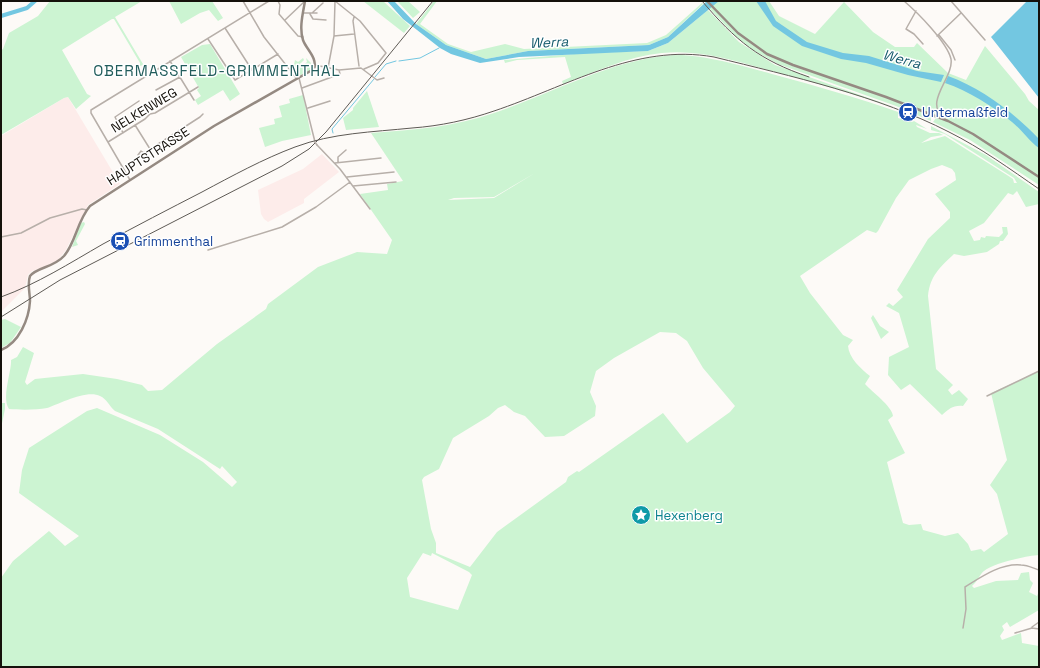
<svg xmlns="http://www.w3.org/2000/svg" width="1040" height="668" viewBox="0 0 1040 668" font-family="'Space Grotesk',sans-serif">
<rect width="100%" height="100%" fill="#fdfaf7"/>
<path fill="#fdecea" d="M68 97 120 184 88 205 66 250 58 260 44 267 32 271 28 275 25 288 1 312V136L64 98Z
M322 154 339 172 304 199V203L268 222 264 219 261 214 258 190 303 169Z"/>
<path fill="#ccf4d2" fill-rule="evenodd" d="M50 1H142L115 17 143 64H146L140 66V63L114 19H112L62 50 87 94 91 96 76 109 68 97 64 98 1 135V50L3 49 9 33 38 16Z
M169 1H212L223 18 218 21 209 10 200 13 181 24Z
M363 1H383L410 26 404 33Z
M397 1H408L420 12 413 18Z
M434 1H437L420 24 448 44 471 52 505 44 524 49 647 43 666 35 702 3 703 4 668 37 649 45 528 51 486 59 446 45 416 24Z
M709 1H769L779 16 815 34 844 2 873 32 895 47H914L917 43 948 73 966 80 985 46 1025 94 1029 101 1039 110V185L970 140 933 122 936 118 927 115 931 117V121L896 106 778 64 753 50 736 37 709 8 712 5Z
M708 10 739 42 775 65 897 108C855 95 814 82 772 71 735 61 700 49 662 53 628 56 595 72 563 84L562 81 571 77 565 57 517 60 505 63 504 60 585 53 648 51 668 43Z
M210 44 240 94 230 101 223 90 198 105 195 100 201 96 197 90 199 88 181 57 202 45Z
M682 55C713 57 742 66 772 74 816 86 859 98 901 113L898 114V118L912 122 914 121 927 129 916 125 917 127 930 133H939L943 135 931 137 921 143 945 136 1007 175 1013 179 1014 183H1017L1014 178 945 134 931 130V126L986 155 1039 192V204L1026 207 1017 191 1013 195 1008 193 984 223 969 231 974 241 980 240 981 237 985 238 986 236 999 237 1003 233 1002 227H1007L1008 234 1003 241H1000L999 244 987 252 964 256 954 254C940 267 930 276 928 296L936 369 953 385 948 390 952 395 959 390 968 399 963 406C953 405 949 409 942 415L910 384 901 390 888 375 889 357 909 347 899 313 886 306 889 303 893 306 903 297 897 290 928 239 950 218V212L935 194 956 180 955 173 952 169 942 165 931 169 909 180 896 198 878 231 876 233 867 230 800 276 810 293 843 335 853 340 848 346C849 358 861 369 870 376L865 384C872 392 892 406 893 416L888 420 905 453 887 462 903 523 909 525 921 524 923 530 945 536 958 533 968 544 971 551 981 549 984 552 1008 534 997 494 990 485 1007 460 991 393 1039 371V555C1026 556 993 563 984 571 980 574 977 582 972 586L974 588 996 581 1018 580 1021 573 1029 572 1030 580 1033 583 1029 592 1037 596 1039 591V610L1010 627 1007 622 1002 626 1004 630 1000 636 1002 640 1021 633 1022 643 1039 646V667H1V578L13 561 49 531 65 546 79 536 19 493 22 470 29 448 87 411 97 408 160 435 203 462 232 487 237 482 222 466 220 469 158 429 115 411C109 406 107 399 100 396 87 389 59 404 47 408 37 410 20 410 9 409 1 398 12 370 11 360L17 357 23 347 34 353 25 382 27 385 35 379 83 374 117 379 142 385 148 391 162 390 217 344 266 309 268 304 318 267 357 252 387 254 392 240 360 194 388 190 387 184 403 181 371 133C413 130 454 127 494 113 554 93 619 55 682 55ZM535 173 494 198 448 200 454 198 494 197ZM660 332 676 333 687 341 703 368 735 406 730 412 687 443 663 413 579 472 577 471 568 477 566 482 497 532 470 567 436 553V543L431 529 422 480 424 477 439 469 453 438 489 416 498 408 505 405 514 412 525 416 545 437 564 436 595 416 596 406 590 392 596 371 614 358ZM423 553 431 556 432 553 469 572 472 575 458 610 410 597 407 578Z
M303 58 304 60 300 64 301 67 307 62 306 58 311 63V66H313C310 72 302 76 296 75L290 68 294 65 295 60 298 62Z
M367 91 379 127 346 130 343 118 353 110V108Z
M303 95 311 135 282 141 265 147 259 128 275 124 274 119 282 117 279 106 290 103 289 99Z
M84 222 85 224 76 241 78 245 72 247 81 223Z
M873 315 880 326 889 332 881 339 871 318Z
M5 319 21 327 10 343 1 348V320Z
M1 403H5V409L1 428Z"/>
<path fill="#73c7e1" d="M387 1H394L416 24 446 45 486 59 528 51 649 45 668 37 707 1H719L668 43 648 51 519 57 480 63 451 54 440 48 403 19Z
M756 1H765L776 21 807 42 843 53 869 56 917 71 944 75 941 82 908 75 866 63 841 59 802 46 773 26Z
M1027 1H1039V98L991 37Z
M948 76C983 89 1013 112 1039 139V148C1029 141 1022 130 1012 122 992 106 969 91 945 83Z"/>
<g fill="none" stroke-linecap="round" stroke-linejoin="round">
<path stroke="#73c7e1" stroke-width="1" d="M399 61 420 58 439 48
M375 77 386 64 396 61
M333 133 332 129 374 79"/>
<path stroke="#73c7e1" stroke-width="2" d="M1 15H3"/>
<path stroke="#73c7e1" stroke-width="4" d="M1 16 27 8 35 1"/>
<path stroke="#b7afa9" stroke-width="1.5" d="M243 1 264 37 297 79
M278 1 280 5 279 14 298 36 303 37
M335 1 360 21 386 53 378 63 364 69
M904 1C917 12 947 42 951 59 954 78 923 102 944 118
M951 1 985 40
M916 11 906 29 914 34 923 44
M303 13H312L323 3
M312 13H317
M310 14 313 19 326 20
M354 17 353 21 359 66
M285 20 305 1
M225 28 252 70
M939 35 951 50 955 60
M334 36 354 34
M937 36 961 13
M208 39 235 80 278 54
M170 61 194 100
M315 65 339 70 361 68 377 80 384 78
M328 68 334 36 335 1
M299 78 315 142
M302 88 340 74 339 70
M156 90 180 77
M308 108 330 101
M135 125 150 149
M123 133 115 117 139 101
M108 142 145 119 150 114 155 113 198 87
M317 145 340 169 370 209
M144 153 141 151 138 155H141L200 117 203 114
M338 162V157L346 150
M335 163 381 158
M347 177 394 172
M130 180 91 113V110L269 1
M353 186 396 182
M1 237 21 233 50 218 82 209 87 210
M208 250 282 227 316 207 350 182
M987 396 1039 371
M1032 627 1039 622
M963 628 966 609 965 587C981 577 1001 563 1021 565 1027 565 1033 568 1039 570
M1015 633 1032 628 1039 629"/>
<path stroke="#958a82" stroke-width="2.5" d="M707 1 738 33 767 54 793 65 886 97 948 121 973 134 1039 177
M1 350C19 343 29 319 30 301 30 293 27 284 30 276 37 267 53 268 64 256 76 242 77 221 90 206L214 126 314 69C318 58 306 49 303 40 299 28 303 13 305 1"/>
<path stroke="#5e5a55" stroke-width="1" d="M702 1C736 41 759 60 809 77
M1 297C37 284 70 263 103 244 136 226 169 209 202 192 232 176 263 159 295 147 332 133 373 132 412 128 440 126 468 120 494 111 566 87 636 43 714 57 791 76 879 96 949 132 981 148 1010 169 1039 189
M1 317 60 280 282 166 309 149 326 132 433 1"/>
<path stroke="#b7afa9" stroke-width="1.5" d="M315 142 317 145"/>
</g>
<defs>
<g id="station-disc" transform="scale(1)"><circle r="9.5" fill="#1a4fb4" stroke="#fff"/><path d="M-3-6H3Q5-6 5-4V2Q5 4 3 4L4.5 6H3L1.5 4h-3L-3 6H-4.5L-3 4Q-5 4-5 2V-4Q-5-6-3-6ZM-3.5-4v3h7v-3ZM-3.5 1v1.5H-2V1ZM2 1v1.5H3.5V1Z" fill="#fff"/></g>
<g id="sight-disc" transform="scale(1)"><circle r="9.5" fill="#0f9aa8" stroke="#fff"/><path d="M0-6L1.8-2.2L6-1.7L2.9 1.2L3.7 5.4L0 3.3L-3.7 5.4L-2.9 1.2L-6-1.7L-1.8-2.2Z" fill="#fff"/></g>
</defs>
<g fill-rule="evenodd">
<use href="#station-disc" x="908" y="112"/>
<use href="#station-disc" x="120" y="241"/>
<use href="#sight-disc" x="641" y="515"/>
</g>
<g text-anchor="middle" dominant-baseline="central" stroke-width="3" stroke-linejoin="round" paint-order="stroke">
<g font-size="13" fill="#15110b" stroke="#fff">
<text transform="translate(144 110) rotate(-31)">NELKENWEG</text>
<text transform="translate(148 156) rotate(-33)">HAUPTSTRASSE</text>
</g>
<g font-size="13" fill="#164399" stroke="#fff" text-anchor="start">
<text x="922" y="112">Untermaßfeld</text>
<text x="134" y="241">Grimmenthal</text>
</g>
<g font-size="13" fill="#0d838f" stroke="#fff" text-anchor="start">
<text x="655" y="515">Hexenberg</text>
</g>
<g font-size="14" font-style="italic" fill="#175c6e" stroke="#fff">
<text transform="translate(549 42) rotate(-3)">Werra</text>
<text transform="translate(902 59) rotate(15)">Werra</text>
</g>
<g font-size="15" letter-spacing="1" fill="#225d5c" stroke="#fff">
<text x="217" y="70">OBERMASSFELD-GRIMMENTHAL</text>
</g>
</g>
<rect width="1040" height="668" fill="none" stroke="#15110b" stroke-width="4"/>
</svg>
